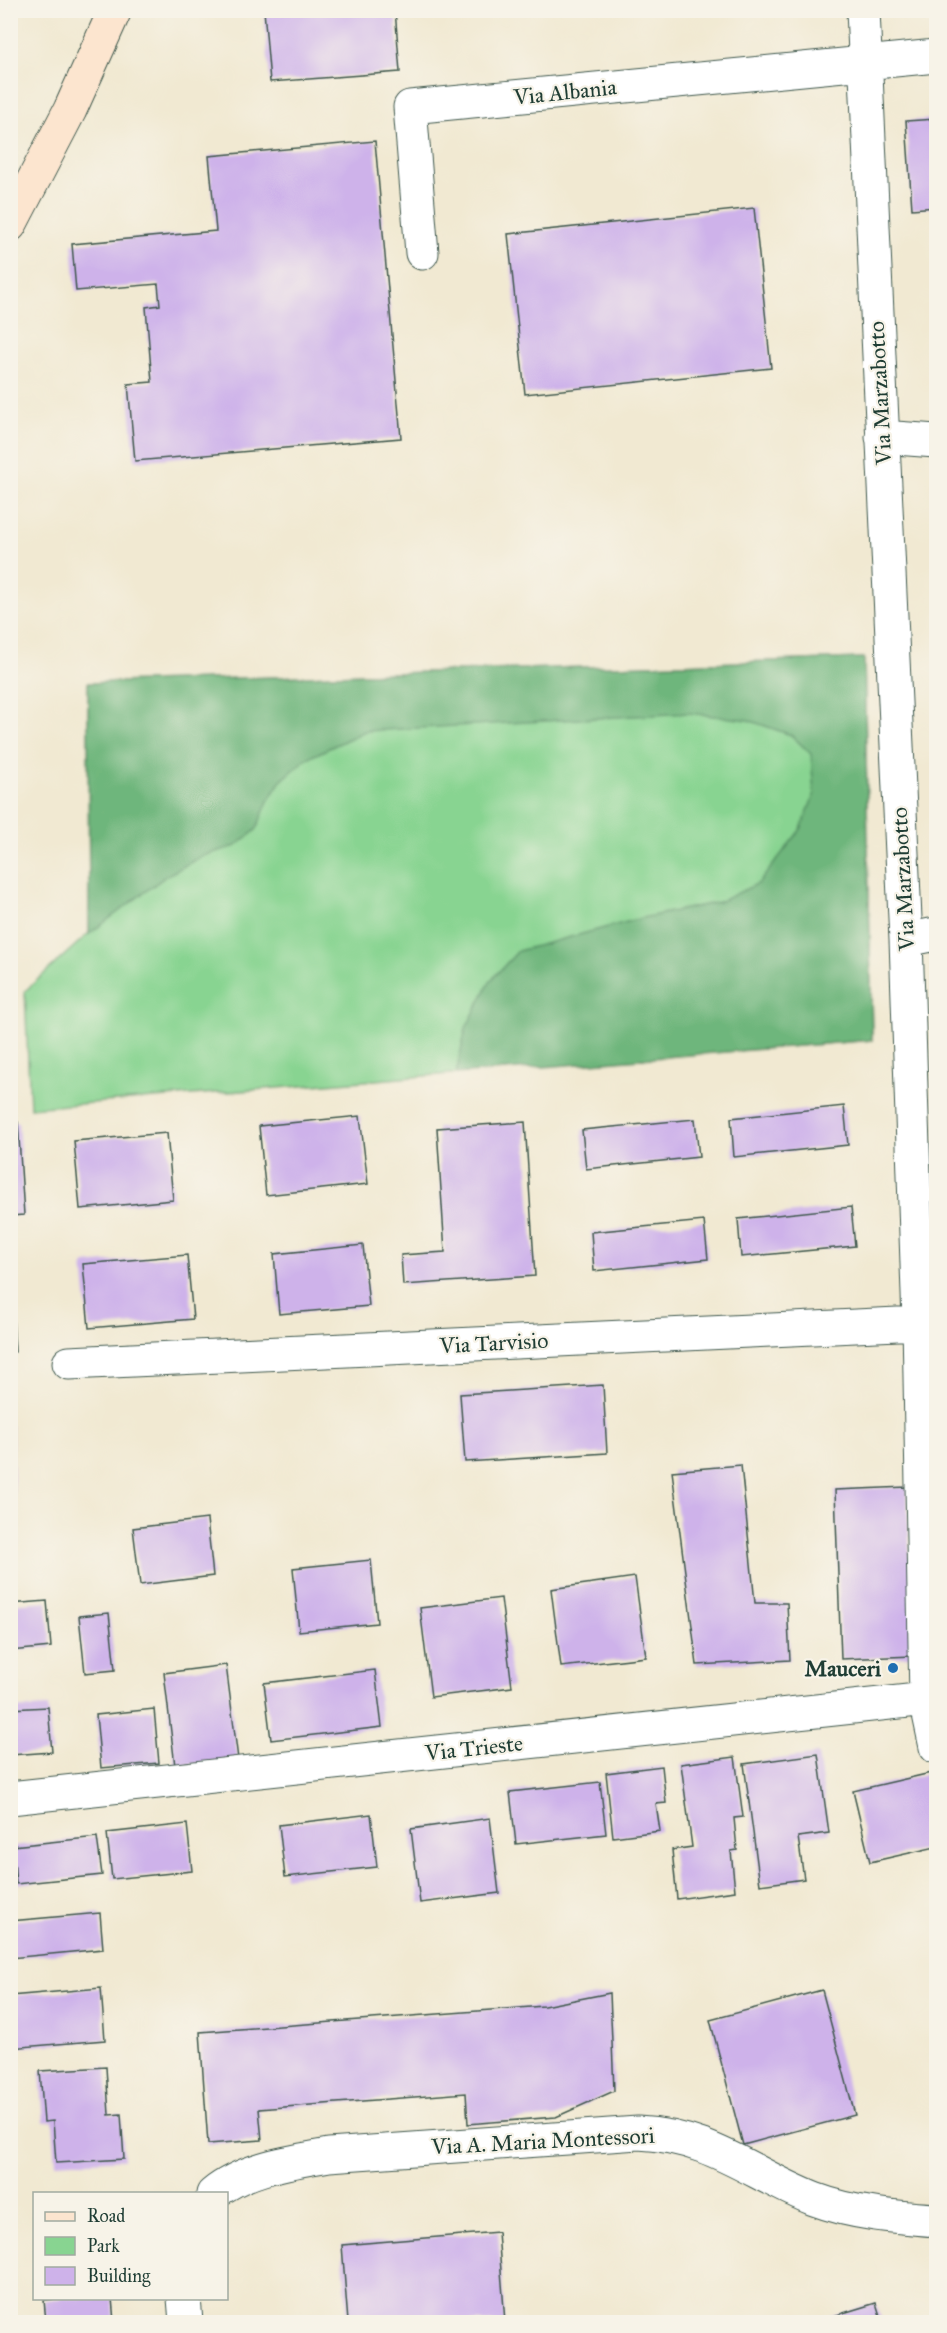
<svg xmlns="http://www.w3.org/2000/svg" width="947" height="2333" viewBox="0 0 947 2333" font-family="'IM FELL Great Primer',serif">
<rect width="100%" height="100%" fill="#f7f3e8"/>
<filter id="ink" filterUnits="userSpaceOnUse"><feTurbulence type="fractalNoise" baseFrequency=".0167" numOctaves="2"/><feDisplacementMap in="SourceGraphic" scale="12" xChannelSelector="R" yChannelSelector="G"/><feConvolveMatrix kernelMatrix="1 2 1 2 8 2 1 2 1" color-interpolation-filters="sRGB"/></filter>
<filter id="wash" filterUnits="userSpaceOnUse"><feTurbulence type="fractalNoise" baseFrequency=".008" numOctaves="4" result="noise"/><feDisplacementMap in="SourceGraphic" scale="24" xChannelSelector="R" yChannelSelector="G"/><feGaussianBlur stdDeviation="1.35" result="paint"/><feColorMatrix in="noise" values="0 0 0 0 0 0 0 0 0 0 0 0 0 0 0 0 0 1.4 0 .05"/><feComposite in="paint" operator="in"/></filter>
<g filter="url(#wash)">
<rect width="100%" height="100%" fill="#f1e9d2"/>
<path fill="#88d491" stroke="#548862" stroke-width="1.5" d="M864 658 872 1040 30 1108 25 991 89 933 88 683Z"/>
<path fill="#6eb67b" stroke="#467a58" stroke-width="1.5" d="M864 658 872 1040 456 1074 466 1028 491 980 518 951 642 918 719 902 759 883 801 829 814 795 811 754 791 735 748 720 688 713 365 731 306 759 280 782 268 801 256 830 236 846 202 856 166 876 89 934 88 683Z"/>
<g id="blocks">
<path fill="#ceb2ea" d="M264 10H395L400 72 270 82Z
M936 119V207L912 209 906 121Z
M375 141 401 438 135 461 128 384 152 382 146 307 160 305 158 284 76 291 72 244 216 231 209 156Z
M754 208 771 368 525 394 508 234Z
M844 1106 848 1145 734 1157 731 1118Z
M360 1116 368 1184 266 1195 259 1126Z
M695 1119 699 1157 586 1169 582 1130Z
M10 1122H18L24 1215 10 1216Z
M525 1122 535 1276 403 1285 401 1255 445 1252 437 1128Z
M167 1133 173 1200 80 1209 74 1141Z
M851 1207 855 1246 741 1257 738 1219Z
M704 1221 708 1259 594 1271 591 1232Z
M363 1245 369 1306 279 1314 274 1254Z
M187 1255 193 1319 89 1328 83 1264Z
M10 1297H12L15 1352 10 1353Z
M603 1385 607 1453 465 1462 460 1394Z
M10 1426H12L14 1497H10Z
M741 1465 755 1603H787L790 1660 697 1665 672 1471Z
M907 1487 913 1656 841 1659 835 1490Z
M207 1519 213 1576 140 1585 133 1528Z
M371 1560 377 1623 299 1631 293 1568Z
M635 1577 646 1657 561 1667 551 1589Z
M501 1598 512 1687 431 1697 420 1608Z
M47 1601 51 1647 10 1651V1604Z
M109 1613 115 1670 85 1673 79 1616Z
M226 1665 238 1759 175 1766 164 1673Z
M375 1670 382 1727 271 1740 264 1683Z
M48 1707 52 1752 10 1755V1709Z
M154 1709 159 1763 101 1768 96 1715Z
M818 1754 829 1833 798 1837 804 1879 760 1885 744 1764Z
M735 1757 743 1817 734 1818 737 1850 731 1851 735 1891 677 1899 672 1850 692 1847 681 1764Z
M662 1766 666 1803 656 1804 660 1831 613 1837 606 1773Z
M931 1773 936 1799V1847L870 1862 853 1791Z
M600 1782 606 1834 516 1844 510 1792Z
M371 1814 377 1867 285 1877 279 1825Z
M490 1818 499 1893 420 1903 411 1829Z
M187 1824 192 1871 112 1879 107 1833Z
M97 1837 102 1875 16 1884 13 1846Z
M100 1913 103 1949 10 1958V1921Z
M101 1988 105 2040 10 2048V1996Z
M822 1990 855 2115 743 2145 710 2020Z
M610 1993 614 2091 556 2117 468 2124 466 2093 259 2109 262 2140 208 2144 200 2032 544 2006Z
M106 2067 109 2115 121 2114 124 2159 56 2163 53 2121 44 2122 40 2071Z
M498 2232 505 2322H348L342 2245Z
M63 2298H112L114 2322H46L44 2300Z
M876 2303 882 2322H814Z"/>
</g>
</g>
<g filter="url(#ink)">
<use href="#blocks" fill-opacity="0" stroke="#3e574c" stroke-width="1.5"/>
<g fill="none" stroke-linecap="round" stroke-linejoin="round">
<g stroke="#3e574c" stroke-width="35">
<path id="minor" d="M863 10 906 940 919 1323 926 1700 936 1747
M422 253 410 107 936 56
M882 437 936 441
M906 940 936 934
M69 1363 919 1323 936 1320
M10 1798 936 1698
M213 2194C245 2168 290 2162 329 2155L638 2133C711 2136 751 2174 814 2199 854 2214 895 2217 936 2220
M184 2298 186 2322"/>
</g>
<g stroke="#3e574c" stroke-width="35">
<path id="secondary" d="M10 225 70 110 115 10"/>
</g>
<use href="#minor" stroke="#fff" stroke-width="33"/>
<use href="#secondary" stroke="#fce5cf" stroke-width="33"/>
</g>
</g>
<circle fill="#1f6fb2" stroke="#f7f3e8" stroke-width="2" cx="893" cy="1668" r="6"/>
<g text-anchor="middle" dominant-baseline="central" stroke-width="4.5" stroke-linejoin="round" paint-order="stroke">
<g font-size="22" fill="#1f3d34" stroke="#f7f3e8">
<text transform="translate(565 92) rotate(-6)">Via Albania</text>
<text transform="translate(880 393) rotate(-93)">Via Marzabotto</text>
<text transform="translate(903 879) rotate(-93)">Via Marzabotto</text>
<text transform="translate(494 1343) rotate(-3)">Via Tarvisio</text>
<text transform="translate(474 1748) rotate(-6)">Via Trieste</text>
<text transform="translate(543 2141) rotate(-3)">Via A. Maria Montessori</text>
</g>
<g font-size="22" font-weight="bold" fill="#1f3d34" stroke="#f7f3e8" text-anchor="end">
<text x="881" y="1668">Mauceri</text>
</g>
</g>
<rect width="947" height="2333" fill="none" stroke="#f7f3e8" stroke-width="36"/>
<rect x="33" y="2192" width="195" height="108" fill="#f7f3e8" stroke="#a1aaa0" stroke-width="1.5"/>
<rect x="45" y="2212" width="30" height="9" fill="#fce5cf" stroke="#a1aaa0" stroke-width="1.5"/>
<text x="87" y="2222" font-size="18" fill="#1f3d34">Road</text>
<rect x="45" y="2237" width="30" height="18" fill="#88d491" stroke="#a1aaa0" stroke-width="1.5"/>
<text x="87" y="2252" font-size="18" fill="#1f3d34">Park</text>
<rect x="45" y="2267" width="30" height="18" fill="#ceb2ea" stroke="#a1aaa0" stroke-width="1.5"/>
<text x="87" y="2282" font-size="18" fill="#1f3d34">Building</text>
</svg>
